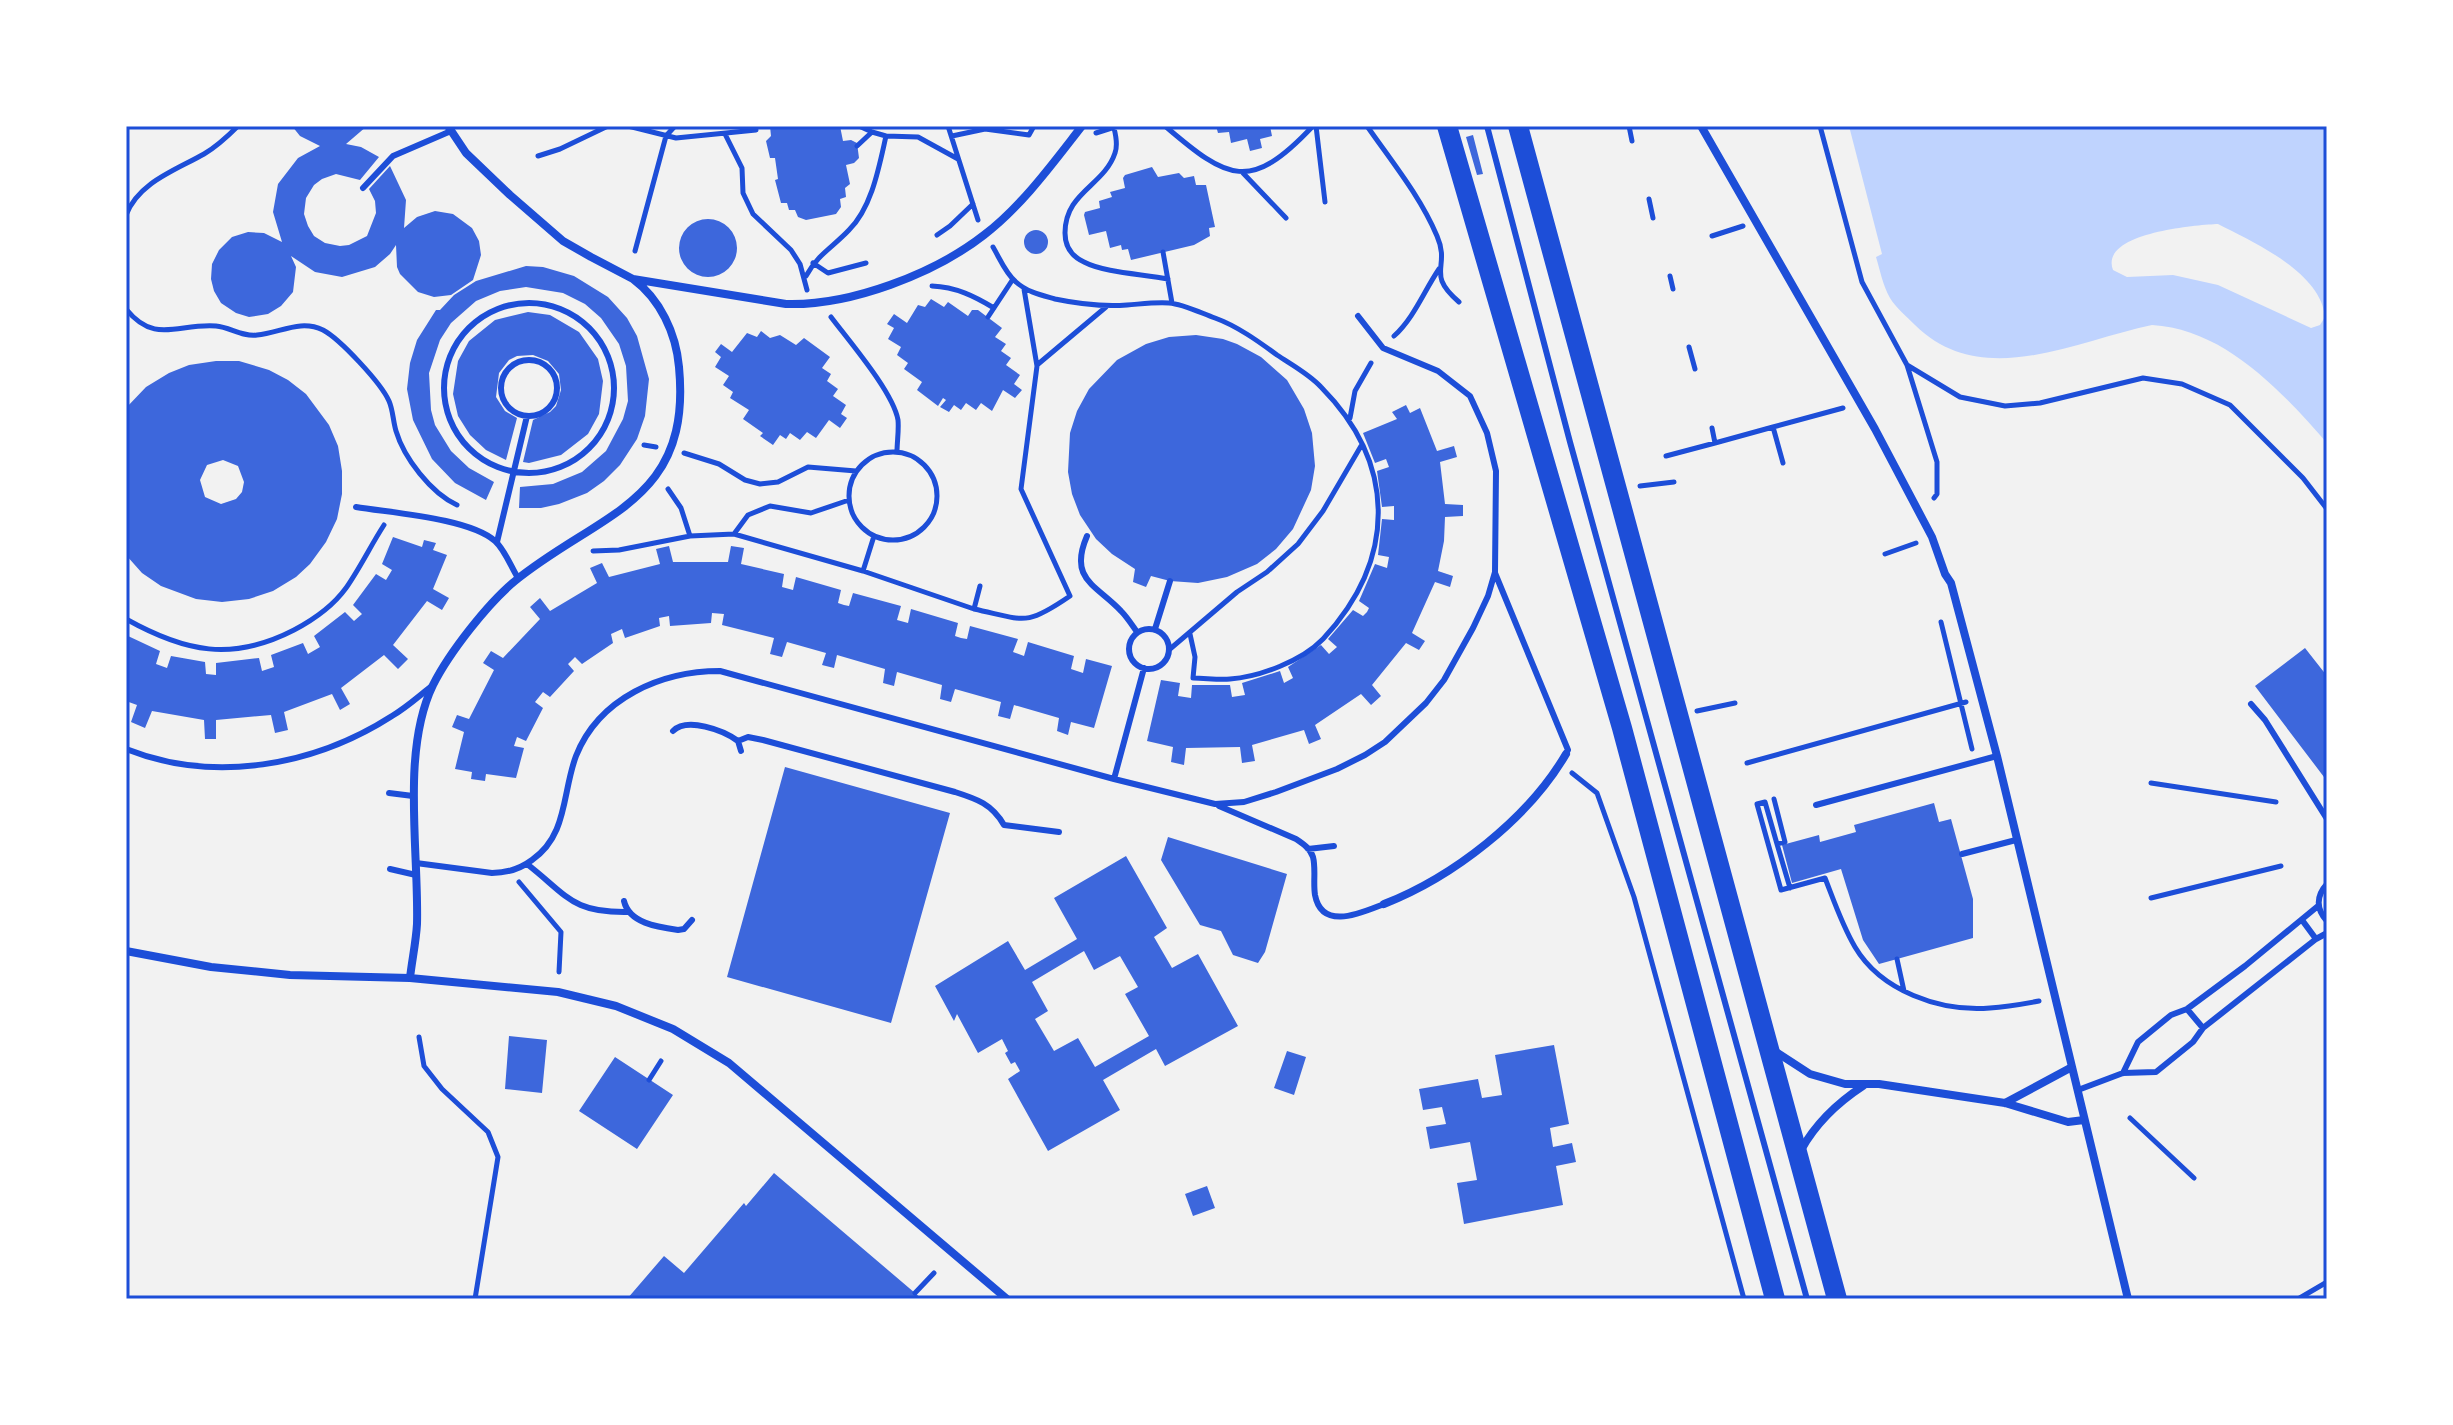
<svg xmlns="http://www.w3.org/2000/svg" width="2453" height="1425" viewBox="0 0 2453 1425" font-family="'IBM Plex Sans',sans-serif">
<rect width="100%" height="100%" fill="#f2f2f2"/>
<path fill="#bfd3fe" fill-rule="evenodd" d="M1849 126H2327V443C2282 392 2225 329 2152 325 2075 341 1982 391 1915 325 1907 317 1896 308 1890 298 1883 286 1880 270 1876 257L1882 254ZM2218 224C2253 242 2321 272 2325 317L2320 325 2311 328 2218 285 2173 275 2127 277 2113 270C2099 233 2195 225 2218 224Z"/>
<path fill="#3d67dc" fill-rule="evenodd" d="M292 126H367L346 144 361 147 379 157 360 180 336 174 322 179 314 185 306 198 304 214 308 226 314 236 325 243 340 246 349 245 367 236 376 213 375 201 369 189 390 166 406 200 404 228 417 217 435 211 453 214 472 228 479 241 481 255 473 280 451 295 434 297 418 292 400 274 397 267 396 245 390 254 375 267 342 277 315 272 291 256 296 267 293 292 281 306 268 314 249 317 236 313 221 303 214 291 211 279 212 264 219 250 232 237 248 232 264 233 282 242 273 212 278 184 298 158 320 146 300 136Z
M770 126H840L843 141 851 140 857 143 859 158 854 163 846 165 850 184 845 188 846 197 840 199 841 207 836 214 806 220 798 217 795 210H789L787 203H781L775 180 778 179 775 158H770L766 141 771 136Z
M1216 126H1270L1272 136 1260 139 1262 148 1250 151 1247 139 1231 143 1229 132 1218 133Z
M1473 135 1483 174 1477 175 1466 137Z
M1152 167 1158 177 1179 173 1184 178 1194 176 1196 185H1206L1215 227 1209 228 1210 236 1194 245 1131 260 1128 249 1122 250 1121 245 1110 248 1106 231 1089 235 1084 215 1085 212 1100 208 1099 201 1112 197 1110 192 1125 188 1123 178 1125 175Z
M679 248a29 29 0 1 1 58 0a29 29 0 1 1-58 0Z
M1024 242a12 12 0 1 1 24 0a12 12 0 1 1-24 0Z
M526 266 543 267 574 276 608 297 627 318 637 336 649 379 645 416 637 439 620 465 604 481 587 493 559 504 541 508H519L520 487 553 484 582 472 606 451 623 419 628 401 626 366 619 344 601 318 585 304 563 293 526 287 500 291 476 301 451 323 440 340 429 373 431 410 435 425 451 451 469 468 494 482 486 500 455 483 432 459 413 420 407 389 410 363 417 340 436 310H440L454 295 476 281Z
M931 299 944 307 948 302 968 316 972 310H978L1002 328 995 337 1006 344 1001 351 1011 358 1006 365 1020 375 1014 384 1022 390 1015 398 1003 390 992 411 981 403 976 410 966 403 961 410 954 405 949 412 940 407 946 400 943 398 938 406 917 390 922 382 904 369 908 363 897 355 901 347 888 339 894 328 887 324 894 314 907 323 918 305 925 307Z
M528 312 550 315 579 332 598 359 603 381 599 414 588 434 561 455 529 463 523 462 533 420 550 412 556 406 561 390 559 374 548 361 533 355 517 356 509 360 499 373 496 397 505 411 517 418 506 460 486 450 470 435 458 416 453 394 458 361 469 341 495 320Z
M761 331 770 338 780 335 796 345 804 338 830 357 822 368 831 374 827 381 838 389 833 396 846 405 841 414 847 418 840 428 829 420 816 438 807 432 800 440 790 433 786 439 780 435 773 445 760 436 763 433 743 419 749 410 730 398 733 392 723 385 729 376 715 367 721 357 715 352 721 344 732 352 747 333 757 337Z
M1196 335 1223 339 1237 344 1261 357 1287 380 1304 409 1312 433 1315 466 1311 490 1293 529 1276 549 1257 564 1227 577 1198 583 1170 581 1151 576 1146 587 1133 582 1135 569 1112 554 1096 539 1080 515 1072 494 1068 472 1070 433 1077 411 1089 389 1117 360 1146 344 1169 337Z
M216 361H239L269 370 288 380 306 394 329 425 338 446 342 471V494L337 519 326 542 310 564 296 577 273 591 249 599 222 602 196 599 161 586 142 573 126 555V408L146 387 169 373 189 365ZM223 460 238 466 244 482 242 492 236 499 221 504 205 497 200 480 207 465Z
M1406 405 1410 413 1420 408 1437 451 1454 446 1457 457 1440 462 1445 504 1463 505V516L1445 517 1444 541 1438 571 1453 576 1450 587 1435 582 1412 633 1425 641 1419 650 1406 643 1372 685 1381 696 1371 705 1361 694 1315 725 1321 739 1309 744 1304 730 1252 745 1255 761 1242 763 1240 747 1186 748 1184 765 1171 762 1173 747 1147 741 1161 680 1180 683 1178 696 1191 698 1192 685H1230L1232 697 1245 695 1242 683 1280 671 1284 683 1293 678 1288 667 1321 645 1329 654 1337 647 1328 639 1353 610 1363 616 1367 612 1369 608 1359 601 1375 564 1387 568 1389 557 1378 555 1382 519 1394 520V506L1382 507 1377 471 1389 467 1386 459 1375 463 1363 433 1397 419 1392 412Z
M393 537 422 547 424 540 436 543 433 550 447 555 433 589 449 598 442 610 427 601 393 645 408 659 398 669 384 655 341 688 350 704 340 710 332 694 284 712 288 730 275 733 271 715 216 720V739H205L204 720 152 711 145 728 131 722 137 705 126 701 128 636 160 651 156 664 167 668 171 656 205 662 206 674 216 675V663L259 658 262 671 274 667 271 655 303 643 308 654 320 647 314 636 345 612 354 621 362 614 353 605 376 574 386 580 392 570 382 564Z
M669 546 673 562H728L731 546 744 548 741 564 784 574 782 587 793 590 796 577 841 590 838 603 844 605 849 606 853 593 901 606 897 620 908 623 911 609 958 623 955 636 961 638 967 639 970 626 1018 639 1013 652 1024 656 1028 642 1074 656 1071 669 1083 673 1086 659 1112 666 1094 728 1071 722 1068 735 1057 731 1059 718 1014 705 1010 719 998 716 1001 702 955 689 951 702 940 699 942 685 897 672 894 686 883 683 885 669 837 655 834 668 822 665 826 653 787 642 782 657 770 654 774 638 722 625 724 614 712 613 711 623 670 626 669 616 659 618 660 626 625 638 622 629 611 634 613 643 582 664 575 657 568 664 574 671 550 697 543 692 535 702 543 708 526 741 517 737 514 746 524 748 516 778 486 774 485 781 471 779 472 772 455 769 464 732 452 727 457 715 469 719 494 670 483 663 491 651 503 658 540 619 530 607 540 598 550 611 597 583 590 568 602 563 609 577 660 564 656 549Z
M2305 648 2327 676V781L2255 686Z
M785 767 950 813 891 1023 727 977Z
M1934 803 1939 822 1951 819 1973 899V938L1879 964 1863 940 1841 869 1792 883 1782 845 1819 835 1820 842 1856 832 1854 825Z
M1168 837 1287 874 1265 952 1258 963 1233 955 1221 931 1200 925 1161 860Z
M1126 856 1167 928 1154 937 1172 968 1198 954 1238 1026 1165 1066 1156 1049 1103 1080 1120 1110 1048 1151 1008 1079 1020 1071 1015 1062 1011 1064 1005 1053 1008 1051 1002 1039 978 1053 957 1014 954 1021 935 986 1008 941 1025 970 1077 939 1054 898ZM1084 951 1094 970 1120 956 1138 987 1125 994 1149 1036 1095 1067 1078 1038 1054 1051 1035 1019 1048 1011 1032 982Z
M509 1036 547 1040 542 1093 505 1089Z
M1554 1045 1569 1124 1550 1128 1553 1147 1572 1143 1576 1162 1556 1166 1563 1205 1464 1224 1457 1183 1477 1180 1470 1142 1430 1149 1426 1127 1446 1124 1442 1107 1423 1110 1419 1089 1478 1079 1482 1098 1502 1095 1495 1055Z
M1287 1051 1306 1057 1294 1095 1274 1088Z
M615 1057 673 1095 637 1149 579 1111Z
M774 1173 922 1299H627L664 1256 684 1273 744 1203 746 1206Z
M1207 1186 1215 1208 1193 1216 1185 1194Z"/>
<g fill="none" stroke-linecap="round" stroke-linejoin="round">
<path stroke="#1d4ed8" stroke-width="5" d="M628 126 676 138 756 130
M859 126 872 132
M948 126 978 220
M1165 126C1228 180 1250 193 1313 126
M1316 126 1325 202
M1367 126C1392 162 1420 196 1437 236 1451 268 1425 273 1459 302
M1629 126 1632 141
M1820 126 1862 282 1907 365 1937 462V494L1934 498
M1114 128C1116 136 1118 145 1115 153 1104 186 1065 192 1065 233 1065 247 1071 256 1084 262 1105 273 1144 274 1168 279
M1096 133 1118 126
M725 134 742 168 743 193 753 214 791 250 800 264 807 290
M952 136 985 129 1029 135 1034 126
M857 146 872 132 886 136 918 137 958 159
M538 156 560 149 608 126
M1243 173 1286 218
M1649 199 1653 218
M126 215C139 182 176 170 204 154 216 147 228 136 238 126
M937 235 950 226 973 204
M1712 236 1743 226
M993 247C1000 259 1006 274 1016 282 1027 292 1041 295 1055 299 1079 304 1102 307 1127 305 1141 304 1155 302 1169 303 1183 304 1201 313 1215 318 1237 326 1258 341 1277 355 1292 365 1309 374 1321 387 1398 465 1396 560 1323 639 1302 661 1259 677 1230 679 1218 680 1205 678 1193 678L1195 657 1190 634
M635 251 666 136 675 126
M1163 252 1172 303
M813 263 828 273 866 263
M806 276C818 254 832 248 849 230 872 207 879 167 886 136
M1670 276 1673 289
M932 286C956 287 974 296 994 308
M126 309C155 345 178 323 216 326 230 327 242 337 257 335 280 333 300 319 323 330 340 339 381 383 389 401 393 410 393 421 396 431 404 458 431 493 457 505
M831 317C849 341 893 392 898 420 899 430 897 442 897 452
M988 317 1013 279
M1394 336C1414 318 1424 291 1439 269
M1689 347 1695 369
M1037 365 1106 307
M1907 365 1960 397 2005 406 2040 403 2143 378 2182 384 2230 405 2303 478 2327 509
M1350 418 1355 391 1371 363
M1773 427 1843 408
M1712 428 1715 443 1773 427 1783 463
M644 445 656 447
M849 496a44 44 0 1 1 88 0a44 44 0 1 1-88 0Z
M684 453 719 464 745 480 760 484 778 482 808 467 856 471
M1666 456 1715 443
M1640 486 1674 482
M668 489 681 508 690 536
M734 534 748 515 770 506 811 513 849 500
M874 536 863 571 974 609
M593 551 619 550 690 536 734 534 863 571
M1885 554 1916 543
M980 586 974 609C1025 620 1025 627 1070 596L1021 489 1037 366 1024 289
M126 619C185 652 232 662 294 630 313 620 333 606 346 588 360 568 371 545 384 525
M1941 622 1972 749
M1170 649 1237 592 1267 572 1298 544 1323 511 1361 446
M1697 711 1735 703
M1747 763 1966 702
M1572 773 1597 793 1634 897 1744 1299
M2151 783 2276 802
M1774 799 1785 842 1777 844 1765 802 1757 804 1781 890 1825 878C1834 901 1842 925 1855 947 1881 991 1940 1012 1990 1008 2006 1007 2023 1004 2039 1001
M1777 844 1790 888
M519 882 561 932 559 972
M2151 898 2281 866
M1897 959 1904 991
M419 1037 424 1066 442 1089 488 1132 498 1157 475 1299
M649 1080 661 1061
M2130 1118 2194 1178
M915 1293 934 1273
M2298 1299 2327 1282"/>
<path stroke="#1d4ed8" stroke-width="6" d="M1487 126 1570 442 1807 1299
M363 188 393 156 451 131
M444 388a85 85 0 1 1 170 0a85 85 0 1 1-170 0Z
M501 388a28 28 0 1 1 56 0a28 28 0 1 1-56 0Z
M356 507C391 513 469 518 495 541 505 550 511 567 518 578
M1087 536C1068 580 1097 585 1121 611 1127 617 1132 625 1137 632
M497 542 527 416
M1495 573 1568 750 1566 754
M1129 649a20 20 0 1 1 40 0a20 20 0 1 1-40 0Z
M1155 629 1170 581
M2251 704 2265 720 2327 819
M673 731C687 717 723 730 738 741L741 751
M738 741 748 737 763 740 955 792C977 799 992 804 1004 825L1059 832
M126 749C214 784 314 766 392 716 406 708 419 696 432 686
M1114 779 1144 668
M389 793 413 796
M1816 805 1997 756
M1219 806 1296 839C1302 843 1310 848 1313 857 1316 869 1313 882 1315 895 1322 932 1363 912 1384 904
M1308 849 1334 846
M1962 854 2016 840
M416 863 492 873C507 873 520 869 532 860 568 835 562 793 576 756 599 698 661 671 720 671L1114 779 1215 804 1244 802 1276 792 1337 769 1365 755 1385 742 1426 703 1444 680 1473 628 1488 596 1495 572 1496 471 1487 433 1470 396 1438 371 1383 348 1358 316
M527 864C568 896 572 913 628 912
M390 869 416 875
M2327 884C2316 896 2316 909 2327 921
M624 901C629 923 657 927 678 930L684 929 692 920
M2302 920 2316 939
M2187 1009 2203 1028
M2123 1073 2138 1042 2171 1015 2187 1009 2245 966 2318 906
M2078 1090 2123 1073 2156 1072 2193 1042 2203 1028 2316 939 2327 933"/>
<path stroke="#1d4ed8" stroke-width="8" d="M448 126 466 153 510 195 563 241 591 257 633 279 786 304C850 306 934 274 984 235 1022 206 1053 163 1082 126
M1701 126 1875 429 1932 537 1945 574 1951 583 1997 756 2128 1299
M1384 904C1453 877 1528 819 1566 754
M126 951 211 967 290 975 410 978 558 992 616 1006 673 1029 729 1063 1007 1299
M410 978C412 960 416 942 417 924 419 851 401 751 433 685 449 653 488 603 515 581 600 512 692 503 679 367 676 333 660 299 633 279
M1773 1050 1810 1074 1845 1084H1879L2005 1103 2068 1122 2084 1120
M2005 1103 2072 1067
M1801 1150C1816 1123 1837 1103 1863 1086"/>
<path stroke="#1d4ed8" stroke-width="20" d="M1447 126 1622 728 1775 1299
M1518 126 1837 1299"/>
</g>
<rect width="2453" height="1425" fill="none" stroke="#ffffff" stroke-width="256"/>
<rect x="128" y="128" width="2197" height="1169" fill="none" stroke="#1d4ed8" stroke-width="3"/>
</svg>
